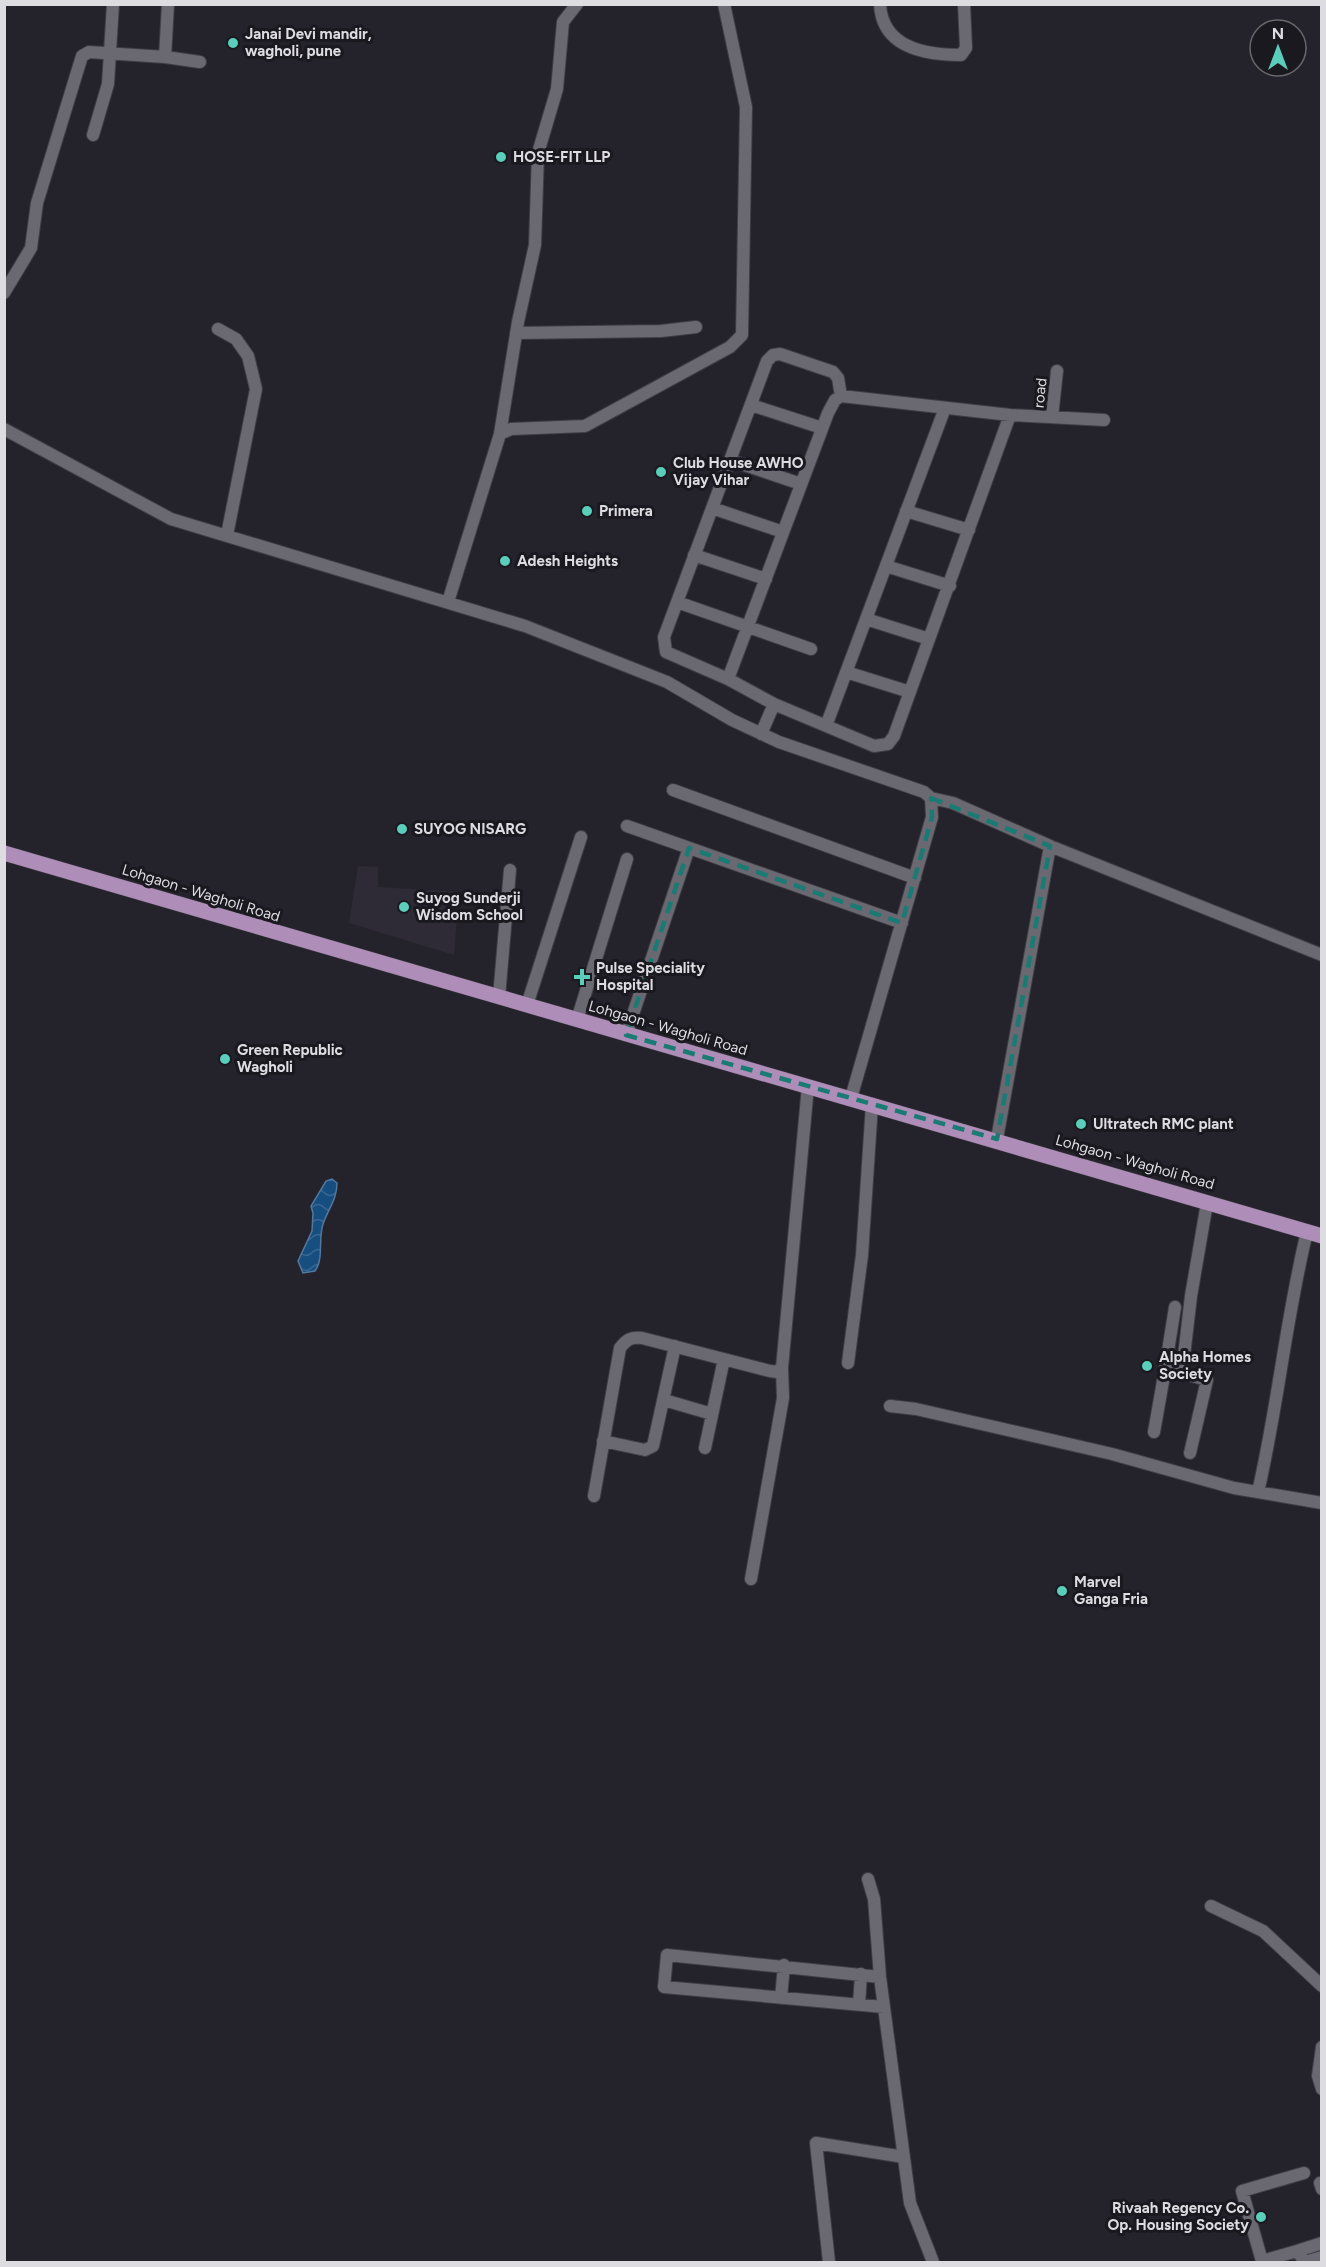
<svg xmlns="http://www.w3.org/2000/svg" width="1326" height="2267" viewBox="0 0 1326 2267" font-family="Figtree,sans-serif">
<defs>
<pattern id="water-waves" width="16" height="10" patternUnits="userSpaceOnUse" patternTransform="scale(1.5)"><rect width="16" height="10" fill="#174e80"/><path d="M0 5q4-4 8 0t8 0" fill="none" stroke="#386792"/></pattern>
</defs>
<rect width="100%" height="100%" fill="#24222a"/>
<path fill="#2e2b37" d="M358 866 378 867V887L459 892 454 955 349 923Z"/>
<path fill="url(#water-waves)" stroke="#52799d" stroke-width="1.5" d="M332 1179 337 1183C337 1200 328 1209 323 1224 318 1239 324 1259 315 1271L303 1273 298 1261 312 1231 313 1213 311 1206 326 1181Z"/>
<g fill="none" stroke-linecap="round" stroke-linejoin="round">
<g stroke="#3f3e44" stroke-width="14">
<path id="minor" d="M880 4C882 48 926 55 961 55L966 48 964 4
M165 57 200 62
M93 135 108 84 113 4
M4 293 31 248 37 203 82 56 89 52 165 57 168 4
M218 329 236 339 248 356 256 389 227 535
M516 333 661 331 696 327
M841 396 838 378 833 372 780 354 773 355 767 361 664 637 666 652 728 679 774 704 874 746 888 744 894 736 1010 415
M751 405 822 428
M1052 417 1057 371
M4 429 171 519 525 626 667 682 732 720 779 742 924 792 931 798 932 817 851 1098
M500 434 511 429 585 426 730 347 742 335 746 107 724 4
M730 460 801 484
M712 508 783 532
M906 511 969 530
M694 555 766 579
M886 566 950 586
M448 602 500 434 518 322 535 245 538 153 557 89 563 22 577 4
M677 602 811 649
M866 619 929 639
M846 672 910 692
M728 679 828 413 835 400 841 396 1010 415 1104 420
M826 726 945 408
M761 734 774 704
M673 790 915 878
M931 798 953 803 1050 846 1322 955
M627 826 902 923
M499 997 510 870
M527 1005 581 837
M577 1020 627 859
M626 1035 689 848
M997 1139 1050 846
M848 1363 862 1255 872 1104
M1165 1370 1175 1307
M1182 1373 1207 1380 1190 1453
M664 1400 712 1414
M890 1406 916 1409 1112 1454 1234 1488 1322 1503
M1154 1432 1165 1370 1182 1373 1191 1296 1207 1203
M603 1441 645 1450 653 1446 675 1346
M705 1448 724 1359
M1258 1492C1278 1406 1286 1317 1307 1232
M594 1496 620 1348C627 1339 631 1337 642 1338L770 1371 777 1372 782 1368 808 1086
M751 1579 783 1398 782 1368
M868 1879 874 1899 880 1977 910 2203 933 2262
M1211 1906 1263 1931 1322 1986
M880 1977 667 1955 664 1987 884 2007
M781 1998 784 1965
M859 2005 861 1974
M1322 2047 1318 2076 1322 2089
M1304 2173 1242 2191 1262 2261 1297 2251 1305 2262 1322 2257
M1320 2183 1322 2189
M1297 2251 1322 2243
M829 2262 816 2143 904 2157"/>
</g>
<g stroke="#3f3e44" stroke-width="16">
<path id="major" d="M4 853C443 983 883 1108 1322 1236"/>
</g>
<use href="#minor" stroke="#6a6871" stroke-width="12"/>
<use href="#major" stroke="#ae8db8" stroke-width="15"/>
</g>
<path fill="none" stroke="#197b74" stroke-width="4.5" stroke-dasharray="12 8" stroke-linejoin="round" d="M931 798 1050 846 997 1139 626 1035 689 848 902 923 932 817Z"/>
<g fill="#5bcebb" stroke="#1b1920" stroke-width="2">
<circle cx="233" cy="43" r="6"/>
<circle cx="501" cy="157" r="6"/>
<circle cx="661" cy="472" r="6"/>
<circle cx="587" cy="511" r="6"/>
<circle cx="505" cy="561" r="6"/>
<circle cx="402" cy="829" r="6"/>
<circle cx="404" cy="907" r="6"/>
<path d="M579 968h6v6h6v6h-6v6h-6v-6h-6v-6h6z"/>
<circle cx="225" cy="1059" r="6"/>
<circle cx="1081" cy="1124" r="6"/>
<circle cx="1147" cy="1366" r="6"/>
<circle cx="1062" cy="1591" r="6"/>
<circle cx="1261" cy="2217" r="6"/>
</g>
<g text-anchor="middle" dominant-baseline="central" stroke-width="6" stroke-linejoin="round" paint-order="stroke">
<g font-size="15" font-weight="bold" fill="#dddce1" stroke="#1b1920" text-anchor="start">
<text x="245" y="34">Janai Devi mandir,<tspan x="245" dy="17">wagholi, pune</tspan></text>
<text x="513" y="157">HOSE-FIT LLP</text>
<text x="673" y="463">Club House AWHO<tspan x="673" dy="17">Vijay Vihar</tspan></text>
<text x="599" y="511">Primera</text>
<text x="517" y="561">Adesh Heights</text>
<text x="414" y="829">SUYOG NISARG</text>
<text x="416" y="898">Suyog Sunderji<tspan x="416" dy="17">Wisdom School</tspan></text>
<text x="596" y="968">Pulse Speciality<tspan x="596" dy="17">Hospital</tspan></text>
<text x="237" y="1050">Green Republic<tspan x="237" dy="17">Wagholi</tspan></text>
<text x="1093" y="1124">Ultratech RMC plant</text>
<text x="1159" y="1357">Alpha Homes<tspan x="1159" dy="17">Society</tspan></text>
<text x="1074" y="1582">Marvel<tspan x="1074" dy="17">Ganga Fria</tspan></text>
<text x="1249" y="2208" text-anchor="end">Rivaah Regency Co.<tspan x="1249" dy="17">Op. Housing Society</tspan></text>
</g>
<g font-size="15" fill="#dddce1" stroke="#1b1920">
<text transform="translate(1040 393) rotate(-84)">road</text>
<text transform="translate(201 893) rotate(17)">Lohgaon - Wagholi Road</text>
<text transform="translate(668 1028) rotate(16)">Lohgaon - Wagholi Road</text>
<text transform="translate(1135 1162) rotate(16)">Lohgaon - Wagholi Road</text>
</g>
</g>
<rect width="1326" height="2267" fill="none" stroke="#dddce1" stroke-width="12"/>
<g transform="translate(1278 48)"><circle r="28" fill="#1b1920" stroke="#69676d" stroke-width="1.5"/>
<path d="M0-4.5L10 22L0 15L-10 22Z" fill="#5bcebb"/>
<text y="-9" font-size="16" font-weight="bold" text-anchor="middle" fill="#dddce1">N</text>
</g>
</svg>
